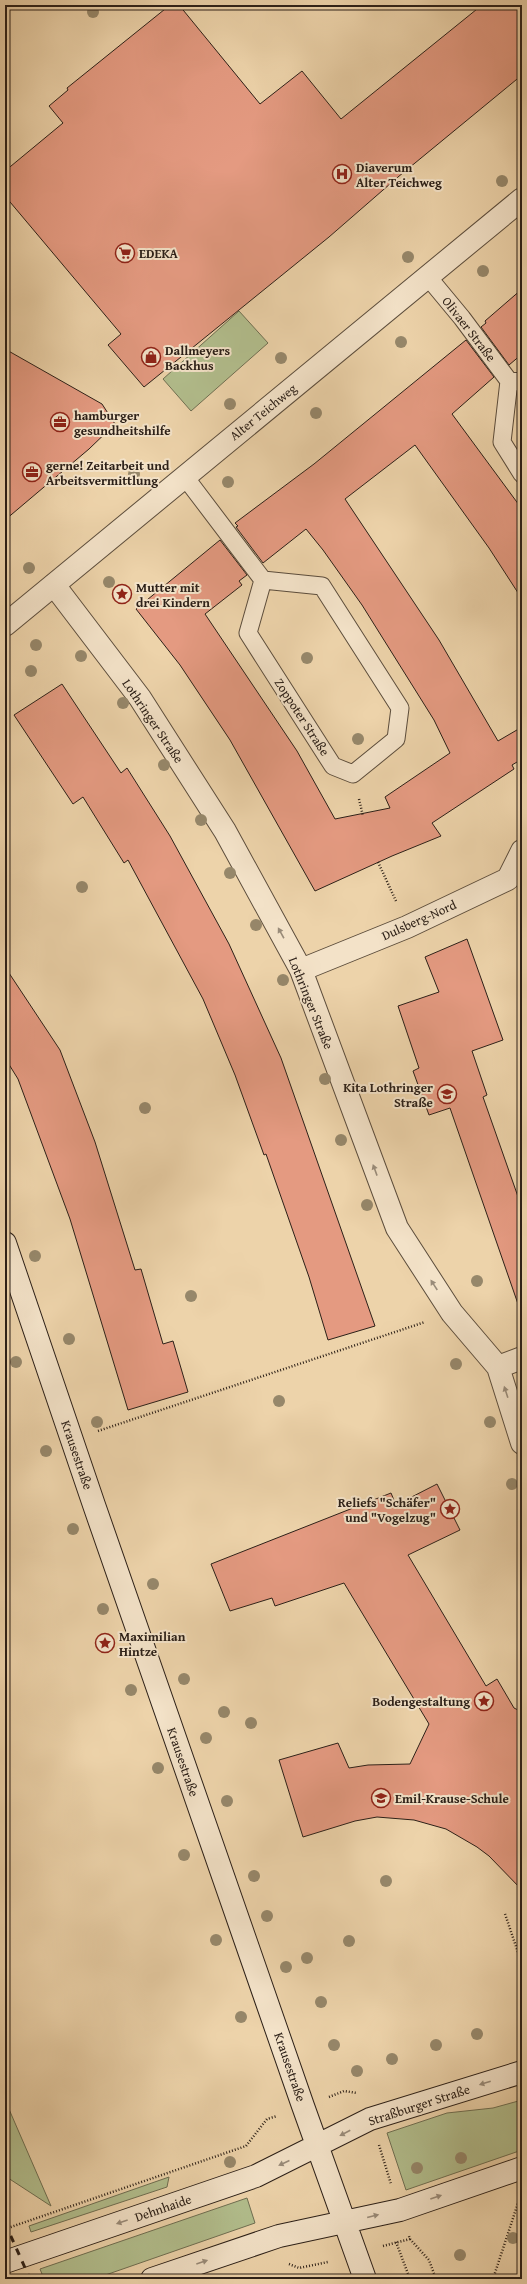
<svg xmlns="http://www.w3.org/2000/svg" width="527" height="2284" viewBox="0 0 527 2284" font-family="'Gentium Book Plus',serif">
<rect width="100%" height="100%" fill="#edd3aa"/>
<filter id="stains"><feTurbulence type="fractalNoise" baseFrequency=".005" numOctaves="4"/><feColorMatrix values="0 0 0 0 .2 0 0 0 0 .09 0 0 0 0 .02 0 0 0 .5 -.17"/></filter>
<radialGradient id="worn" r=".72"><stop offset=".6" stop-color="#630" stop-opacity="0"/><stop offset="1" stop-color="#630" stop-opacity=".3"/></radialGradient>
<path fill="#b2be8d" stroke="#6f6f52" d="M239 311 268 343 191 411 163 379Z
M5 2100 51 2206 5 2176Z
M522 2100V2150L406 2190 387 2133 447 2113 493 2108Z
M169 2177 167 2187 31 2232 29 2226Z
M247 2198 255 2223 94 2279H44L40 2269Z"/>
<path fill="#e49a81" stroke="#2c2018" d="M170 5H179L260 104 302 71 341 119 482 5H522V75L398 177 329 237 144 387 108 345 121 334 5 196V171L63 123 49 106 68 90 67 88Z
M522 289V354L509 365 481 327 486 323 485 321Z
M466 340 494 377 452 414 522 509V599L489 548 415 445 345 499 439 640 498 741 522 727V759L512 765 514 769 432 823 441 836 392 856 315 891 230 740 180 665 136 609 220 540 247 575 239 581 242 585 205 614 297 751 335 819 390 808 385 797 450 753 434 720 362 605 323 550 306 529 263 563 236 527 238 526 235 523 314 464Z
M5 349 102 404 115 424 89 449 5 520Z
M62 684 121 773 127 768 170 836 229 944 281 1058 375 1326 328 1340 309 1277 266 1154 264 1155 235 1075 203 999 128 860 124 863 83 797 73 804 14 715Z
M467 939 503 1040 472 1051 487 1095 483 1097 522 1208V1304H518L450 1108 429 1115 413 1071 419 1068 398 1006 439 992 425 957Z
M5 967 60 1050 95 1142 135 1270 141 1269 163 1344 173 1341 188 1392 128 1410 70 1219 18 1079 5 1058Z
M437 1484 460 1530 408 1555 486 1686 497 1679 514 1708 522 1712V1890L489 1856 477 1847 446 1829 414 1820 377 1817 355 1821 303 1837 279 1760 338 1743 349 1768 368 1765 410 1764 429 1724 344 1583 275 1606 272 1598 230 1611 211 1564 391 1493 396 1505Z"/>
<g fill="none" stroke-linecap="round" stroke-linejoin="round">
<g stroke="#5c4d3c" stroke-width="19">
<path id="service" d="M428 277 462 318 509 381
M522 382 509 381 502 442 522 474
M185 477 263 580 322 586 400 708 396 739 353 774 333 766 248 633 263 580"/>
</g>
<g stroke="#5c4d3c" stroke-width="24">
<path id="minor" d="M54 585 140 698 225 831 301 970 397 1228 452 1313 498 1367 522 1443
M301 970 407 927 508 879 522 851
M498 1367 522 1358"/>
</g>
<g stroke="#5c4d3c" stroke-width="24">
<path id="tertiary" d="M5 625 522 199"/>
</g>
<g stroke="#2c2018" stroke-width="24">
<path id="secondary" d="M5 1243 94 1505 303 2106 365 2279
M5 2262 256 2176 370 2119 522 2072
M152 2279 279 2236 400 2210 522 2168"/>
</g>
<path stroke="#2c2018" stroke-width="2.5" stroke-dasharray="1 2" stroke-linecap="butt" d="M359 799 363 816
M378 862 396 901
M98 1431 425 1322
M505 1914 522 1964
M329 2097 344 2091 357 2093
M379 2145 391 2184
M5 2229 246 2146 267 2119 277 2116
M410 2239 429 2260 436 2279
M396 2242 410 2279
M383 2246 410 2239 409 2236
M289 2264 299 2268 328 2262
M493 2279 519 2200"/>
<use href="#service" stroke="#f3e2c8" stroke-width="17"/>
<use href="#minor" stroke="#f3e2c8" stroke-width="22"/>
<use href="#tertiary" stroke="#f3e2c8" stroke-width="22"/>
<use href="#secondary" stroke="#f3e2c8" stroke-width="22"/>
<path stroke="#2c2018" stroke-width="3" stroke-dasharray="7 7" stroke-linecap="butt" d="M5 2223 30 2279"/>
</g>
<g fill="#96876a">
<circle cx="93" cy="12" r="6"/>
<circle cx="502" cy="181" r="6"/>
<circle cx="408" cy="257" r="6"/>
<circle cx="483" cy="271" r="6"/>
<circle cx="401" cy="342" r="6"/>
<circle cx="281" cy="358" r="6"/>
<circle cx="230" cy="404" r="6"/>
<circle cx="316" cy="413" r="6"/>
<circle cx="134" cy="474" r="6"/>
<circle cx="228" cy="482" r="6"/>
<circle cx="29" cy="568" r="6"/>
<circle cx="109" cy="582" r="6"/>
<circle cx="36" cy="645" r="6"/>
<circle cx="81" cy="656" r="6"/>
<circle cx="307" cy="658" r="6"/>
<circle cx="31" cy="671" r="6"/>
<circle cx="123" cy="703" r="6"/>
<circle cx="358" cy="739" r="6"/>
<circle cx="164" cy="765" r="6"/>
<circle cx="201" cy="820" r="6"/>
<circle cx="230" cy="873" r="6"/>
<circle cx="82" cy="887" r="6"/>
<circle cx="256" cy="925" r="6"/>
<circle cx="283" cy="980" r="6"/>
<circle cx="325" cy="1079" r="6"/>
<circle cx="145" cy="1108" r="6"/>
<circle cx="341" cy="1140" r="6"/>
<circle cx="367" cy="1205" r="6"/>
<circle cx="35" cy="1256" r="6"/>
<circle cx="477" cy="1281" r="6"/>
<circle cx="191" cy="1296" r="6"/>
<circle cx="69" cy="1339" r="6"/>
<circle cx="16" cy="1362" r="6"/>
<circle cx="456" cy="1364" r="6"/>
<circle cx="279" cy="1401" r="6"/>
<circle cx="97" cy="1422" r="6"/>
<circle cx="490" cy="1422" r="6"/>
<circle cx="46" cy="1451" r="6"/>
<circle cx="512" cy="1484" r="6"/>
<circle cx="73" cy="1529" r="6"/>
<circle cx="153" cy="1584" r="6"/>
<circle cx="103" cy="1609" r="6"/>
<circle cx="184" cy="1679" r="6"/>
<circle cx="131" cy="1690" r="6"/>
<circle cx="224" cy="1712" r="6"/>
<circle cx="251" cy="1723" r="6"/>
<circle cx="206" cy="1738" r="6"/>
<circle cx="158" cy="1768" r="6"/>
<circle cx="227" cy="1801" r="6"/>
<circle cx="184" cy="1855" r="6"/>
<circle cx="254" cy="1876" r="6"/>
<circle cx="386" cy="1881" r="6"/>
<circle cx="267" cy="1916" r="6"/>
<circle cx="216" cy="1940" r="6"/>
<circle cx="349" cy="1941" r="6"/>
<circle cx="307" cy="1958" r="6"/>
<circle cx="286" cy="1967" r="6"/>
<circle cx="321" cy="2002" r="6"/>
<circle cx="241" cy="2017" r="6"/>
<circle cx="477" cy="2034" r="6"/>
<circle cx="334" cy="2045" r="6"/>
<circle cx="436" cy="2045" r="6"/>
<circle cx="392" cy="2059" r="6"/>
<circle cx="357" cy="2071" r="6"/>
<circle cx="461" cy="2158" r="6"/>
<circle cx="230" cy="2162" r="6"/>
<circle cx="417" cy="2168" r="6"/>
<circle cx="513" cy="2238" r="6"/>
<circle cx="460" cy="2255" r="6"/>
</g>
<defs><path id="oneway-solid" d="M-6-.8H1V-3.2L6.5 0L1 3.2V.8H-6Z"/></defs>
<g fill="#998b79">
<use href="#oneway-solid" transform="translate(281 933) rotate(-119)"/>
<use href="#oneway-solid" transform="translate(375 1170) rotate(-110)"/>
<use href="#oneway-solid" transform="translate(434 1285) rotate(-123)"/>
<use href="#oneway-solid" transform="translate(506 1392) rotate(-108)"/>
<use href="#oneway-solid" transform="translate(485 2083) rotate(163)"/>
<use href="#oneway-solid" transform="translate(345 2133) rotate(152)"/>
<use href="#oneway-solid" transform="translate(284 2163) rotate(155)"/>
<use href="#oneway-solid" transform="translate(436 2197) rotate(-19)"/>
<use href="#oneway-solid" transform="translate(373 2216) rotate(-14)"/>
<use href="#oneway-solid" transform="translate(122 2222) rotate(161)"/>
<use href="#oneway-solid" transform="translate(202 2262) rotate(-19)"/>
</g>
<defs>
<g id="hospital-ring" transform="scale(1)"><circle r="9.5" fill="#f3e2c8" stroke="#8f2418" stroke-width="1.5"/><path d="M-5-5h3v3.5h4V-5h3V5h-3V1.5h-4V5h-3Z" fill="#8f2418"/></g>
<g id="supermarket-ring" transform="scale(1)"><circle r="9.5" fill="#f3e2c8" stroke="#8f2418" stroke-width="1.5"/><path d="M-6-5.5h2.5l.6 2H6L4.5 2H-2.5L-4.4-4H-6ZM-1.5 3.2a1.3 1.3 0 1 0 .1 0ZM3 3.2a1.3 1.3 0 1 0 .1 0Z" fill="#8f2418"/></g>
<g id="shop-ring" transform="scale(1)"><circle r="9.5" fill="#f3e2c8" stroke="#8f2418" stroke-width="1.5"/><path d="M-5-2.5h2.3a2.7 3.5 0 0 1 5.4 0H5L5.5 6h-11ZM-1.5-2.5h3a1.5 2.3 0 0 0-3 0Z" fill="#8f2418"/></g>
<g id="office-ring" transform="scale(1)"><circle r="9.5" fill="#f3e2c8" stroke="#8f2418" stroke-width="1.5"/><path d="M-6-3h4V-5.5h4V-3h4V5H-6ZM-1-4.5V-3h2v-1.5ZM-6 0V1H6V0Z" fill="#8f2418"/></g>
<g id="sight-ring" transform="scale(1)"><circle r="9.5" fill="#f3e2c8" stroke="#8f2418" stroke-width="1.5"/><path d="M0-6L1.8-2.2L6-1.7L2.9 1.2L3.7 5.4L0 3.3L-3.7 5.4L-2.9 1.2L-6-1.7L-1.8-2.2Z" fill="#8f2418"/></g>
<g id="school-ring" transform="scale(1)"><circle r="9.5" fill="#f3e2c8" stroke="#8f2418" stroke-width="1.5"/><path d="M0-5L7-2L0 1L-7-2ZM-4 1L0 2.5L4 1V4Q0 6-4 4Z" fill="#8f2418"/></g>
</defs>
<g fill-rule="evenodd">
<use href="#hospital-ring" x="342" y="174"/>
<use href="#supermarket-ring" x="125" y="253"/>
<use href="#shop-ring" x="151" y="357"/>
<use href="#office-ring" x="60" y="422"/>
<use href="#office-ring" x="32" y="472"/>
<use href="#sight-ring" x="122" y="594"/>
<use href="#school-ring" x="447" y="1094"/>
<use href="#sight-ring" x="450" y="1509"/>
<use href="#sight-ring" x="105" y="1643"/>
<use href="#sight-ring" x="484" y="1701"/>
<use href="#school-ring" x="381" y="1798"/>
</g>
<g text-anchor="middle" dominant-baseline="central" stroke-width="4" stroke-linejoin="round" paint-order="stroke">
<g font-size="13" font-weight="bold" fill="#2c2018" stroke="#f3e2c8" text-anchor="start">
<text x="356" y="167">Diaverum<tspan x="356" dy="15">Alter Teichweg</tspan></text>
<text x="139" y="253">EDEKA</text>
<text x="165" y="350">Dallmeyers<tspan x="165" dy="15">Backhus</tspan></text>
<text x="74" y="415">hamburger<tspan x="74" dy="15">gesundheitshilfe</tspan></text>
<text x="46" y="465">gerne! Zeitarbeit und<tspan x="46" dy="15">Arbeitsvermittlung</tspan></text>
<text x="136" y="587">Mutter mit<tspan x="136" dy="15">drei Kindern</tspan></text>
<text x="433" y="1087" text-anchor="end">Kita Lothringer<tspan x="433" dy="15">Straße</tspan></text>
<text x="436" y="1502" text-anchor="end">Reliefs "Schäfer"<tspan x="436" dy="15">und "Vogelzug"</tspan></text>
<text x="119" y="1636">Maximilian<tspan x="119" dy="15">Hintze</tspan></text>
<text x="470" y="1701" text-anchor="end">Bodengestaltung</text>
<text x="395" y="1798">Emil-Krause-Schule</text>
</g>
<g font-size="13" fill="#2c2018" stroke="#f3e2c8">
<text transform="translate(469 329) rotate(52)">Olivaer Straße</text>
<text transform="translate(263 412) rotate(-39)">Alter Teichweg</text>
<text transform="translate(302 717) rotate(57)">Zoppoter Straße</text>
<text transform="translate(153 721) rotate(56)">Lothringer Straße</text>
<text transform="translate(419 920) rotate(-24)">Dulsberg-Nord</text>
<text transform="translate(311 1003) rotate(68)">Lothringer Straße</text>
<text transform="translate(77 1455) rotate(71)">Krausestraße</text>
<text transform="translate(183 1762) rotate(71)">Krausestraße</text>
<text transform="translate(290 2067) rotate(71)">Krausestraße</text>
<text transform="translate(419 2105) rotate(-18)">Straßburger Straße</text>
<text transform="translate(163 2208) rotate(-19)">Dehnhaide</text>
</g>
</g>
<rect width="527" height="2284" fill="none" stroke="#edd3aa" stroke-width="20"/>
<rect x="6" y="6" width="515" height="2272" fill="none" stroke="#2c2018" stroke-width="2"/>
<rect x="10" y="10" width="507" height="2264" fill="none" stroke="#2c2018"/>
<rect width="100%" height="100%" filter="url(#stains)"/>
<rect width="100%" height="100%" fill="url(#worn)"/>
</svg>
